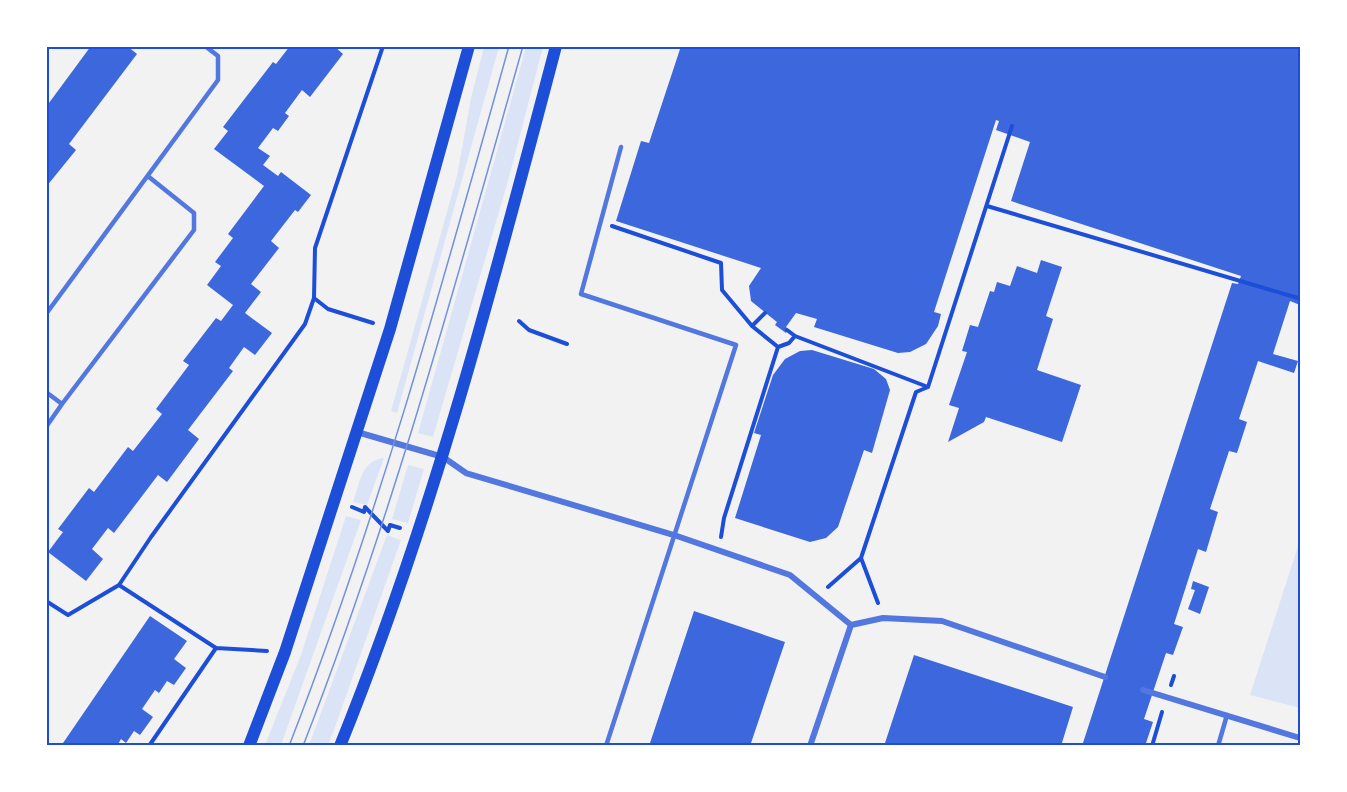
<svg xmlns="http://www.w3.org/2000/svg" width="1347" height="792" viewBox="0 0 1347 792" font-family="Manrope,sans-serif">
<rect width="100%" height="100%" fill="#f2f2f2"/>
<path fill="#dbe4f7" d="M484 47H499L397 413 391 411 457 176 471 98Z
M526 47H543L508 181 433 437 418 433Z
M384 458 367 505 353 502C360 483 361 460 384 458Z
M408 465 424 469 408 523 392 519Z
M346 516 361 520 281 745H265L301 655Z
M387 535 401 540 334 730 328 745H309Z
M1298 546 1300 547V708L1250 695Z"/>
<path fill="#3d67dc" d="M91 46H127L137 54 69 144 76 150 46 187V107Z
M290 46H334L343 54 310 97 302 90 285 113 289 116 278 131 273 128 258 148 270 156 263 165 278 176 281 172 311 195 298 212 295 210 271 241 279 248 251 284 261 292 245 313 272 333 255 355 244 347 229 368 233 371 188 430 199 439 167 482 158 475 114 533 108 528 92 549 103 559 86 581 48 552 63 532 58 529 89 488 94 492 128 447 133 451 162 414 156 409 189 365 183 361 216 318 221 321 233 305 207 285 221 266 215 262 233 238 228 234 264 186 214 149 228 131 223 127 273 62 276 64Z
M681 46H1300V305L1290 301 1273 354 1298 361 1294 373 1258 361 1239 419 1247 422 1237 453 1229 451 1210 509 1218 512 1206 552 1198 549 1174 624 1183 627 1173 655 1166 653 1144 719 1153 722 1145 746H1082L1232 283 1238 284 1241 276 1011 201 1030 142 996 130 999 121 996 120 934 312 941 314 938 326 926 344 910 352 898 353 814 327 817 319 796 313 786 327 788 329 786 333 775 325 777 322 751 301 749 286 761 268 616 221 641 141 649 143Z
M1041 260 1062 267 1046 316 1053 319 1037 370 1081 385 1062 442 986 417 984 422 948 442 959 408 949 405 967 352 962 351 970 325 978 327 990 291 994 292 997 282 1010 286 1017 266 1037 273Z
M812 350 874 369 886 379 890 390 872 453 864 450 838 527 826 538 810 542 735 518 761 435 754 433 773 375 785 359 800 351Z
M1193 581 1209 587 1200 614 1188 609 1195 590 1191 589Z
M694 611 785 642 750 746H649Z
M150 616 187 641 174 659 186 668 174 685 167 681 159 693 155 690 142 709 153 717 140 735 134 731 126 743 121 739 117 746H61Z
M914 655 1073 707 1061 746H884Z"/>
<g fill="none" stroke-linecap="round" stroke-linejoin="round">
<path stroke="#1d4ed8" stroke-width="4" d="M987 206 1298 298
M612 226 721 263 722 290 752 326 778 347 724 518 721 537
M314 298 328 309 373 323
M519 321 529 330 567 344
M752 326 765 313
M787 330 795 336
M778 347 789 343 795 336 928 387
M352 507 364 512 365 507 388 531 390 525 400 528
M861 558 878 603
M828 587 861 558 916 392 928 387 1012 126
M46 601 68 615 119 585
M216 648 267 651
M1171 685 1174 676
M149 746 216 648 119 585 151 537 305 324 314 298 315 248 383 46
M1152 746 1162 712"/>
<path stroke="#5277de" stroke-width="4.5" d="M46 314 218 80V56L205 46
M46 392 62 404 46 427
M62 404 194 230V213L149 177
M606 746 736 345 581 294 621 147
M1218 746 1227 715"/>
<path stroke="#5277de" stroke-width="6" d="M357 432 443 457 466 473 674 535 790 575 851 625 883 618 942 621 1105 677
M1143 690 1300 738
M810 746 851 625"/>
<path stroke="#1d4ed8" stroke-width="12" d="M249 746 285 652 390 329 469 46
M340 746C432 519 494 282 556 46"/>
<path stroke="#7290e2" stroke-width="1.5" d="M289 746C378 518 443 282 509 46
M303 746C392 518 456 282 523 46"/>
</g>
<rect width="1347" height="792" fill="none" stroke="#ffffff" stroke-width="96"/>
<rect x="48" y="48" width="1251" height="696" fill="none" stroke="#1d4ed8" stroke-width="2"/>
</svg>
